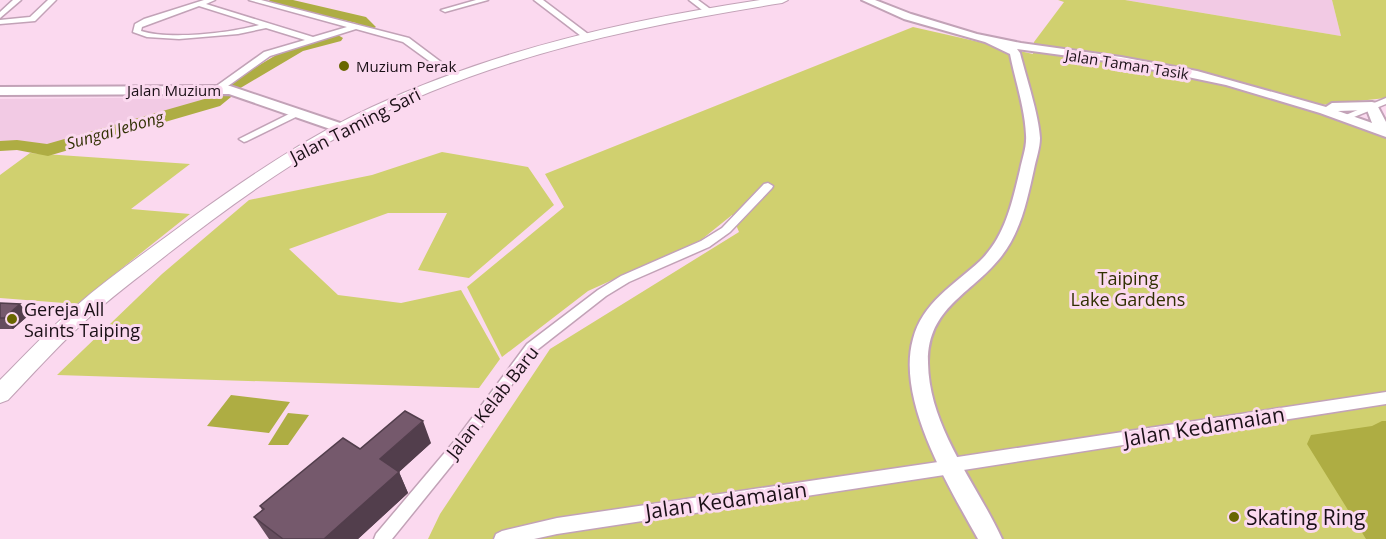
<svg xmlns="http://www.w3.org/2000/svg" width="1386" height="539" viewBox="0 0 1386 539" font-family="'Open Sans',sans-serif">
<rect width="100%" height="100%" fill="#fbd9ef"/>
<path fill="#f2cae4" d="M1125 0H1332L1341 36Z
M213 97 199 105 48 150 17 145 0 147V99Z"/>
<path fill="#d0d06f" d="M1058 0H1125L1341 36 1332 0H1386V98L1302 107 1386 137V539H428L440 514 550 349 739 232 732 215 701 240 588 291 502 357 467 287 564 207 545 174 913 27 1033 54 1034 42 1064 2Z
M442 152 528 167 554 205 469 278 418 270 447 213H388L289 249 338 295 401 303 461 290 500 359 479 388 57 375 162 274 249 200 372 175Z
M30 153 190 164 131 209 190 214 77 304 0 298V175Z"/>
<path fill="#aead43" d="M231 395 290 402 269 433 207 426Z
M288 413 309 415 288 445H268Z
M1382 421H1386V539H1366L1307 444 1311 435 1372 426Z"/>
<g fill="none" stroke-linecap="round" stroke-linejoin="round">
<path fill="#aead43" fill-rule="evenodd" d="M269 0H293L366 17 376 27 369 31 356 23 271 3Z
M336 34 343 38 341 41 303 51 232 93 231 97 220 106 48 156 17 150 0 151V141L17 140 47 144 208 98 225 89 226 85 293 45Z"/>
<g stroke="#c2a2b7" stroke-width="3">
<path id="street" d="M13 0H21L0 18V12Z
M48 0H56L35 21 0 24V20L30 17Z
M204 0H215L206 4 313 37 347 27 249 0H261L409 38 461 77 454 79 403 42 356 29 270 56 221 91H215V87L264 52 305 40 266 28 238 34 179 39 147 37 133 32 135 24 144 19ZM199 6 259 25C230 33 170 40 141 31L142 27Z
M476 0H488L445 12 441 10Z
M534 0H543L592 37 585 39Z
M689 0H698L713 11 706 13Z
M1386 98V104L1349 119 1346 120 1341 117Z
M297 110 300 111V115L247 141 244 142 239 139Z
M768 183 773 186 772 188 730 232 709 247 629 282 606 296 537 350 468 445 392 539H374L376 534 458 437 527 344 598 290 621 276 701 241 722 228 764 184Z
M1386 392V404L957 471 951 474 557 534 534 539H494L496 534 502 531 557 518 945 461 951 458Z"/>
</g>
<g stroke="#c2a2b7" stroke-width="4">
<path id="secondary" d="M862 0H875L911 14 977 34 1021 43 1121 57 1197 71 1326 107 1332 103 1372 102 1376 103 1386 122V137L1320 113 1226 85 1121 63 1017 49 1020 53C1026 77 1039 115 1040 138 1040 148 1036 159 1034 169 1027 200 1021 232 1000 258 970 295 927 308 928 363 929 428 976 482 1002 539H978C949 487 896 400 913 339 922 303 954 285 980 261 1005 237 1012 203 1020 170 1022 159 1027 147 1026 135 1025 108 1015 80 1010 54L985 42 904 19ZM1367 110 1372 123 1338 111Z
M230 86 346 125 347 128 346 131H336L229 94 0 95V87Z"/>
</g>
<g stroke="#c2a2b7" stroke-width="2">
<path id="primary" d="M760 0H788L782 3C662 22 543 46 430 92 334 131 250 190 169 253 139 277 108 299 81 325 55 349 32 375 8 400L0 403V380C25 355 48 330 75 307 111 275 152 248 190 219 248 177 307 137 372 107 494 50 627 20 760 0Z"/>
</g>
<use href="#street" fill="#fff" fill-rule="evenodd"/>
<use href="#secondary" fill="#fff" fill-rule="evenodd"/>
<use href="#primary" fill="#fff" fill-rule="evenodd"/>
</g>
<path fill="#654d5d" d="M0 303 29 315 13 329H0Z
M431 443 399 472 408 493 358 539H269L254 517 262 510 260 506 360 449Z"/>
<path fill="#523e4c" d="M20 304 29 315 13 329 4 318Z
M423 421 431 443 399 472 408 493 358 539H324L380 459Z"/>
<path fill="#75596c" stroke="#523e4c" stroke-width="1.5" d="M0 303 20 304 4 318H0Z
M405 411 423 421 380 459 399 472 324 539H283L254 517 264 509 260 506 343 438 360 449Z"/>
<g fill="#686600" stroke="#fbd9ef" stroke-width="2">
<circle cx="344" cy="66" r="6"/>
<circle cx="12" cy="319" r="6"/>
<circle cx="1234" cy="517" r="6"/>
</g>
<g text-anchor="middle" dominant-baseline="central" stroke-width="6" stroke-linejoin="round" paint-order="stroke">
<g font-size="15" fill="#1b1017" stroke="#fbd9ef">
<text transform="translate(1127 64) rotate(9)">Jalan Taman Tasik</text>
<text x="174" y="90">Jalan Muzium</text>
</g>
<g font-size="15" fill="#1b1017" stroke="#fbd9ef" text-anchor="start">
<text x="356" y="66">Muzium Perak</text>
</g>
<g font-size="16" font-style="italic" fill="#323104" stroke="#fbd9ef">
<text transform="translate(115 130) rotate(-16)">Sungai Jebong</text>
</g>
<g font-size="18" fill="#1b1017" stroke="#fbd9ef">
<text transform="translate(355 125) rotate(-27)">Jalan Taming Sari</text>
<text transform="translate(492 402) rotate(-52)">Jalan Kelab Baru</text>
</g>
<g font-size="18" fill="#313002" stroke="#fbd9ef">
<text x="1128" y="278">Taiping<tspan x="1128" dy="21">Lake Gardens</tspan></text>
</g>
<g font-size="18" fill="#1b1017" stroke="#fbd9ef" text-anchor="start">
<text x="24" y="309">Gereja All<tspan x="24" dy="21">Saints Taiping</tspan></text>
</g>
<g font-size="21" fill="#1b1017" stroke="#fbd9ef">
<text transform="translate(1204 426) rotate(-9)">Jalan Kedamaian</text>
<text transform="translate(726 500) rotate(-8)">Jalan Kedamaian</text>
</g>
<g font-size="21" fill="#1b1017" stroke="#fbd9ef" text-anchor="start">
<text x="1246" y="517">Skating Ring</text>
</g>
</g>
</svg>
